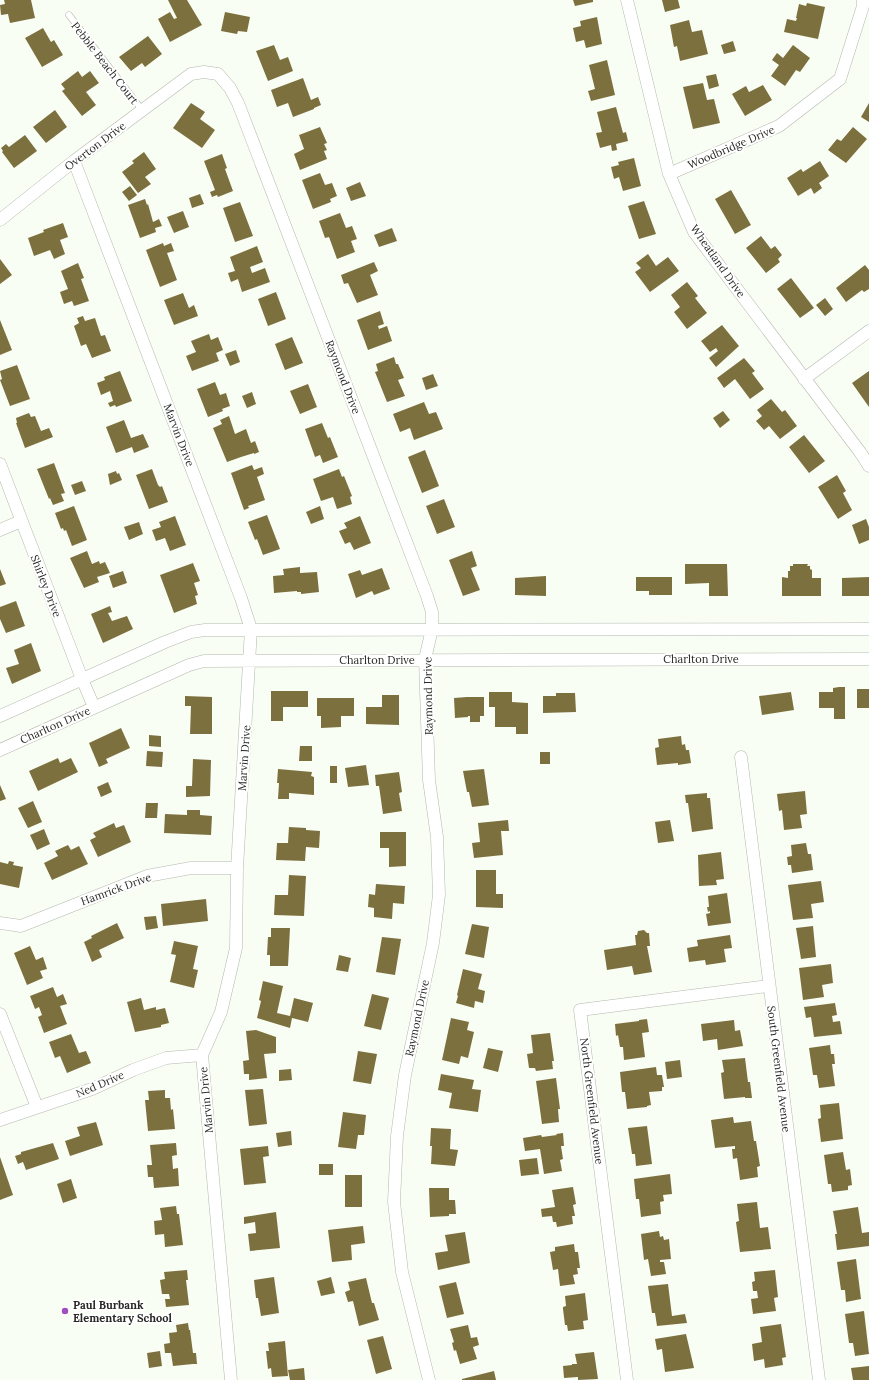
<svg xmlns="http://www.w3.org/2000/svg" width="869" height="1380" viewBox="0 0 869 1380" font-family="Lora,serif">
<rect width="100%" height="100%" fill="#f9fef4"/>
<path fill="#7d703f" d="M4 0H31L35 18 10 23 8 14 1 15 0 5 5 4Z
M168 0H187L202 25 170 42 158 19 170 12 174 19 177 18Z
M573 0H593V2L575 6Z
M662 0H678L680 8 665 12Z
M807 3 825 7 818 39 784 32 787 19 796 21 797 18H796L799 4 806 6Z
M225 12 250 17 247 32 238 31 237 34 221 31Z
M597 17 602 44 586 48 584 40 576 42 573 28 581 26 580 21Z
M689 20 692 32 702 30 708 54 680 61 677 46 674 47 670 25Z
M43 28 51 42 54 40 63 55 42 67 25 38Z
M148 36 162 54 145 67 142 63 131 71 119 57Z
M733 41 736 51 724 54 721 45Z
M274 45 280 60 288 57 293 71 268 81 256 51Z
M793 45 810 58 800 72 796 70 785 86 771 76 779 65 772 60 777 53 783 58Z
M607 60 615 95 591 101 588 91 595 89 589 65Z
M78 71 82 77 90 71 99 83 86 92 96 105 82 116 62 91 65 89 61 84Z
M716 74 719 86 709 89 706 76Z
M303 78 311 100 318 97 321 105 314 108V109L293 117 288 103 277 107 271 90Z
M703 83 707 100 714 99 720 123 693 129 683 87Z
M763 85 772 100 745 116 732 94 746 86 749 92Z
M191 103 205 112 200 119 215 130 202 148 173 128Z
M869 103V122L861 117Z
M616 107 623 133 626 132 628 141 616 144 617 150 612 151 611 145 600 148 596 133 602 132 597 112Z
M55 110 67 127 46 143 33 127Z
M320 127 327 143 324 144 327 150 324 151 327 159 300 170 294 154 304 149 299 135Z
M853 127 867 139 846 163 828 150 837 139 841 141Z
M25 135 37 151 14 168 2 152 3 151 1 148 6 144 9 147Z
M144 152 156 169 145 177 151 184 138 193 122 172 134 163 132 161Z
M222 154 227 168 225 169 233 191 218 197 217 195 212 197 210 192 215 190 204 161Z
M634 158 641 186 623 191 619 177 614 179 611 167 619 165 618 162Z
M820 161 829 176 819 183 822 188 814 194 811 188 798 196 787 178 801 169 803 172Z
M320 173 325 185 332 183 337 196 330 199 331 202 313 209 302 180Z
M360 182 366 196 351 201 346 188Z
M130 186 137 195 129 201 122 192Z
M731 190 751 225 735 234 715 199Z
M200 194 204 204 192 208 189 198Z
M145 199 147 205 148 204 153 222 159 219 162 226 155 228 156 232 140 238 128 205Z
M644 201 656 234 639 239 628 206Z
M240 202 253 236 235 242 223 208Z
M183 211 189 227 174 233 167 217Z
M340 213 346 228 352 226 357 239 351 241 355 252 337 259 329 237 325 238 319 221Z
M63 223 68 237 60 240 65 254 54 259 50 250 34 256 28 238 44 232 43 230Z
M392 228 397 241 379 247 374 235Z
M761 236 771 249 775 246 782 255 778 259 780 262 766 273 746 248Z
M163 243 164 246 171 243 174 251 167 253 177 280 160 287 146 250Z
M257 246 263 262 250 267 252 273 265 268 270 282 242 292 238 279 231 282 228 273 235 271 230 257Z
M648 254 656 266 668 257 679 271 650 292 635 272 641 268 636 263Z
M0 259 12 275 0 284Z
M374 262 378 271 370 275 378 295 357 303 348 283 344 284 341 275Z
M78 263 84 278 81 279 89 301 74 306 72 301 64 304 60 292 68 289 61 271Z
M865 265 869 270V289L864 292 862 290 846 302 836 288Z
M791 278 814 308 800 318 777 289Z
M687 282 698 296 695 298 707 313 687 329 674 312 680 307 671 295Z
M276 292 286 319 268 326 258 299Z
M183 293 189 308 194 305 198 316 174 325 164 300Z
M825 298 833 309 825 316 816 305Z
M380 311 384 324 378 326 379 329 387 326 392 341 368 350 357 320Z
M83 316 85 321 95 318 101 336 105 335 111 351 92 358 86 344 81 346 74 326 79 323 77 318Z
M0 320 12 350 0 355Z
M722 325 739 346 716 367 709 358 718 351 716 348 710 352 701 341Z
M209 334 211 340 218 337 223 350 216 353 219 361 192 371 186 356 196 352 191 341Z
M292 337 303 363 285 370 275 344Z
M236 350 240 362 230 366 225 354Z
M394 357 396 364H398L404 378 398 380 405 396 387 402 375 372 378 371 376 364Z
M744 358 755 371 752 373 764 389 750 399 735 379 724 388 717 378Z
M17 365 30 399 10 406 0 380 2 379 0 371Z
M120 371 132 401 116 407 115 405 110 407 108 403 113 401 110 391 101 395 97 383 105 380 104 377Z
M869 371V407L852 383Z
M433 374 438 386 426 390 422 378Z
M215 382 220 395 226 393 230 406 222 409 223 411 208 417 197 389Z
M308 384 317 407 300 414 290 391Z
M252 392 256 404 247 408 242 396Z
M771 399 782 412 785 410 797 426 780 439 769 426 764 430 756 421 762 416 757 410Z
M424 402 429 414 436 412 443 429 414 440 410 428 400 432 393 414Z
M723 411 730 420 720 428 713 418Z
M29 413 31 417 35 416 41 431 49 428 53 437 25 448 16 423H17L16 418Z
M229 416 235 434 246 429 251 443 255 441 259 452 254 454V453L241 457 227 462 213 428 222 424 220 420Z
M124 420 131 438 143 434 149 447 134 453 132 447 116 453 106 427Z
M322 423 328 438 330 437 338 457 323 463 320 455 315 457 305 429Z
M804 435 825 461 809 473 789 447Z
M425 450 439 486 422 493 408 457Z
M54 463 65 493 61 494 64 501 53 505 50 498 49 499 37 469Z
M252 465 254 470 262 467 264 474 257 477 265 500 248 506 249 508 244 510 231 473Z
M152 469 158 485 160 487 162 486 168 502 149 509 136 475Z
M339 469 342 477 344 476 352 496 350 497 352 504 337 509 333 497 321 501 313 479Z
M116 471 117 474 119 473 122 480 110 485 108 474Z
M837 475 846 491 843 493 852 510 838 519 818 487Z
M82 481 86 491 75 495 71 485Z
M444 499 455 527 437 534 426 506Z
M74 506 87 540 72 546 66 530 64 531 63 528 61 529 55 513Z
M320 506 324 519 311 524 306 512Z
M267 515 280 549 263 555 257 539 255 540 248 522Z
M175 516 186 545 170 551 165 538 156 541 152 530 161 527 159 522Z
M360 516 371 543 354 550 350 542 345 544 339 531 347 528 344 523Z
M866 519 869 527V540L859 544 852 525Z
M139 522 143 534 129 540 124 527Z
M87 551 92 564 99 561 100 564 105 562 110 573 97 577 99 582 84 588 70 558Z
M472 551 477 566 471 568 480 590 463 596 449 560Z
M193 563 200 581 194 583 198 595 195 596 197 604 174 613 160 575Z
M685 564H727L728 596H709V583L685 584Z
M793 564H808L807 566H810V569L812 570V578H821V596H782V577L788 578V571H790V566H793Z
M300 567V573L317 572 319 592 301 594V592H297V591L274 593 273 576 284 575 283 569Z
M382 568 390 589 374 595 372 591 356 598 348 574 360 570 362 575Z
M0 569 6 584 0 586Z
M123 571 127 583 113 588 109 576Z
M546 576V596L515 595V578Z
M636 577H672V595H649V591H636Z
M869 577V596H842V578Z
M16 601 25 626 6 633 0 619V607Z
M110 606 112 612 108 613 112 621 127 616 133 629 103 643 91 614Z
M31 643 41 671 12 684 6 668 19 664 14 650Z
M839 687H845V719H834V708H819V692H833V688Z
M857 689H869V708H857Z
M271 691H308V707H283V721H271Z
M489 692H512V702L528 703V734H516V727H495V707H489Z
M791 692 794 710 762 715 759 696Z
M556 693H575L576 712 543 713V696H556Z
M382 695H399V725L366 724V707H382Z
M185 696 212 697V734H190L191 706H185Z
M467 697H484V716H480V722H470V716H468V717L455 718 454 698Z
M317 698H354V716H341V727L321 728V716H317Z
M121 728 130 748 106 759 108 763 99 767 89 743Z
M149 735 161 736V747L149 746Z
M681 736 682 745 685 744 686 750H689L691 763 678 765V763L657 765 655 748 659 747 658 739Z
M300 746H312V761H299Z
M147 751 163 752 162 767 146 766Z
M540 752H550V764H540Z
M58 758 60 763 71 758 78 772 38 791 29 771Z
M193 759 211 760 210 796 186 797V786H192Z
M366 765 369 785 348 787 345 768Z
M330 766H337V783H330Z
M278 769 312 772 311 776 314 777V795L289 793V799H278L279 783H277Z
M484 769 489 805 472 807 469 792H467L463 771Z
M399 772 402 792 399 793 402 811 383 814 379 786H376L375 775Z
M108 782 112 792 101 797 97 787Z
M0 785 6 799 0 801Z
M805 791 807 814 800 815 802 828 784 830 782 810 779 811 777 794Z
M707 793V798H710L713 829 692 832 688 803H686L685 795Z
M33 801 42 822 28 828 18 808Z
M146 803H158L157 818H145Z
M187 810H200V815L212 816 211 835 164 833 165 814 187 815Z
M508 820 509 831H501L503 855 474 858 472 843 480 842 478 823Z
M670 820 674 841 658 843 655 822Z
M114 823 116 828 124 825 131 842 98 857 90 840 96 837 93 833Z
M289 827 306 828V830L320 831 319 848 306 847 305 861 276 860 277 843H288Z
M44 829 50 844 37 850 30 835Z
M380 832H406V866L389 867V848H380Z
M806 843 808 854H811L813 870 792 873 791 865H788L787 857 792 856 791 845Z
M68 845 71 850 79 846 88 864 52 880 44 863 58 856 55 851Z
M721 852 724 879 716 880 717 885 699 886 698 855Z
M9 861 14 862 13 865 23 867 19 888 0 884V862L8 864Z
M476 870H496V894H503V908L476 907Z
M289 875 306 876 304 916 274 915 275 895H288Z
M821 881 824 902 811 904 813 918 793 920 788 885Z
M376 884 405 886 404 904 393 903 392 919 374 917V908L368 907 369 894 375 895Z
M727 893 731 923 708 926 706 914 710 913V911L708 912 707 907H709L708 896Z
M206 899 208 921 163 926 161 904Z
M156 916 158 928 146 930 144 917Z
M117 923 124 938 99 950 102 957 92 962 84 942 92 938 91 936Z
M472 924 489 927 484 958 465 954Z
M813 926 816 957 801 959 796 928Z
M271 928H290L288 966H270V955H267L268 937H271Z
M644 930 647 933H649L650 946H647L652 972 634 975 632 966 607 970 604 950 636 945 635 935H637L638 931Z
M730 935 732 948 724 949 726 962 706 965 705 960 689 962 687 948 698 946 697 940Z
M382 937 401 939 395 975 376 972Z
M174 941 198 946 193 969 198 970 194 988 170 982 176 955 171 954Z
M30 946 36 960 43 957 47 969 40 971 43 978 27 985 14 953Z
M339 955 351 958 348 972 336 970Z
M831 964 833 983 822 985 824 997 803 1000 799 968Z
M463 969 482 974 478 989 485 991 483 1003 475 1001 474 1008 456 1003 458 996 457 995Z
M263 981 283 986 277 1013 290 1016 294 998 313 1003 308 1022 292 1018 290 1028 257 1018 261 1001 259 1000Z
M53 987 57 997 63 994 67 1004 60 1006 67 1024 44 1033 38 1017 42 1015 39 1007 35 1009 30 996Z
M372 994 389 998 381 1030 364 1026Z
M141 998 144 1010 156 1007V1010L165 1008 169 1023 161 1025V1027L135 1032 127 1002Z
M835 1003 837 1015 832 1016 833 1022 840 1021 842 1034 814 1037 811 1017 806 1018 804 1007Z
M451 1018 469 1022 467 1030 474 1032 468 1058 461 1056 459 1064 442 1060Z
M647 1019 649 1032 642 1033 645 1057 624 1060 623 1047H620L618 1035 616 1036 615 1024 639 1021V1020Z
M734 1020 735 1031 740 1030 743 1046 718 1050 717 1039 703 1041 701 1024Z
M256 1030 276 1037V1053L264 1054 267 1078 249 1080V1074H244L243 1061 249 1060 246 1031Z
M550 1033 554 1061H552L553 1069 536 1071 535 1068H529L527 1054 533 1053 531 1035Z
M71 1034 79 1053 86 1051 91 1063 67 1073 60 1056 55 1058 49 1042Z
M830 1045 831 1054H834L835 1064H832L835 1086 819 1088 817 1075H813L809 1048Z
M488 1048 503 1051 498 1072 483 1068Z
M358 1051 377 1054 371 1084 353 1081Z
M745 1058 748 1082H750L752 1098H745V1097L724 1099 721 1073 724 1072 722 1060Z
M680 1060 682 1077 667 1079 665 1062Z
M656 1067 657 1075H662L664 1087H662V1091L649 1092 651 1105 647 1106V1107L627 1109 625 1092H622L620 1072Z
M291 1069 292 1080 279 1081V1070Z
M441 1074 474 1080 472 1089 481 1090 478 1112 449 1108 452 1093 438 1090Z
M556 1078 560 1109H558L559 1122 542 1124 536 1081Z
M263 1089 267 1124 249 1126 245 1090Z
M165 1090V1098H170L171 1110 173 1109 175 1129 148 1131 145 1100H149L148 1091Z
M839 1103 843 1139 821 1142 818 1119 821 1118 820 1105Z
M343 1112 366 1115 364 1135H358L356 1149 338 1147Z
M733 1117 734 1123 751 1121 754 1141H756L760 1166 757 1167 758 1177 740 1180 737 1158 733 1159 732 1149H735V1146L715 1148 711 1120Z
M96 1122 103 1145 70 1156 65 1141 80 1136 77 1127Z
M647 1126 652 1164 636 1166 635 1154H632L628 1128Z
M431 1128 451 1129 450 1149 458 1150 455 1166 431 1164 432 1146H430Z
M291 1131 292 1145 278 1147 276 1133Z
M563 1133 564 1146H561L563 1159 560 1160 562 1171 544 1174 540 1149 525 1151 523 1138 541 1135 542 1137 557 1135 556 1134Z
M53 1143 59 1159 26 1170 23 1162 18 1164 15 1156 21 1154V1152Z
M176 1143 177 1155 172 1156 173 1169 178 1168 179 1186 154 1188 153 1177H148L147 1165H152L150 1145Z
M268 1146 269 1156 263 1157 266 1183 244 1185 240 1149Z
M843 1152 846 1170 850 1169 852 1185 848 1186V1190L832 1192 831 1184H828L824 1155Z
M0 1157 13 1195 0 1200Z
M537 1158 539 1174 521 1176 519 1160Z
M319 1164H333V1175H319Z
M670 1174 672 1194 663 1195 664 1201 660 1202 661 1214 641 1217 639 1199H636L634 1179Z
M345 1175H362V1207H345Z
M71 1179 77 1198 63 1203 57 1184Z
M573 1187 576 1204 573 1205 575 1216H572L573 1224 557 1227 556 1222H553L552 1216 542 1217 541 1209 555 1207 552 1190Z
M429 1188H449V1200H455L456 1214H449V1216L430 1217Z
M757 1202 760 1228 768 1227 771 1249 740 1252 736 1222 739 1221 737 1204Z
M176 1206 177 1214H179L183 1245 165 1247 164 1234 155 1235 154 1221 162 1220 160 1208Z
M858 1207 862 1233 869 1232V1246L837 1250 835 1234H837L833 1211Z
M276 1212 280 1248 250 1251 248 1234 256 1233 255 1222 244 1224V1217Z
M363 1226 365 1243 351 1245 352 1260 332 1262 328 1230Z
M659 1231 660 1237 663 1236 664 1240 669 1239 671 1259 660 1260V1262H664L666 1274 651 1276 648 1259 644 1260 641 1234Z
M465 1232 470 1263 438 1270 435 1253 448 1251 445 1235Z
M574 1244 575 1252H578L580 1268H577L578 1274 573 1275 575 1284 560 1286 558 1269 553 1270 550 1252 555 1251V1247Z
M856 1259 861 1299 846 1302 845 1290H841L837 1262Z
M187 1270 188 1280H186L189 1305 166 1307 165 1299H170L169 1294H162L160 1280 165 1279 164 1272Z
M775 1270 778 1297 774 1298 776 1311 753 1314 751 1299 758 1298 757 1291H753L752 1282 755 1281 754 1272Z
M274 1277 279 1313 261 1316 258 1298H256L254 1280Z
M331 1277 335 1293 321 1296 317 1281Z
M366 1278 372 1303H374L379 1320 359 1326 353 1301 348 1302 345 1292 350 1290 348 1282Z
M456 1282 464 1314 447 1318 439 1286Z
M668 1284 672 1316 685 1314 687 1323 657 1326 655 1313H652L648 1286Z
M585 1293 588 1320 583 1321 584 1329 568 1331 567 1325H565L563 1309V1307L566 1306 565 1296Z
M864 1311 869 1354 855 1356 853 1343H849L845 1314Z
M188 1323 189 1330H190L193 1353H196L197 1364H193L173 1366 171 1353H165L164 1344 170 1343 169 1333 177 1332 176 1325Z
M781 1324 786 1357 782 1358 783 1365 765 1368 764 1359 754 1361 752 1344 762 1342 760 1327Z
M468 1325 471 1338 477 1337 479 1345 473 1347 477 1359 460 1364 456 1350 454 1351 452 1343 454 1342 450 1329Z
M686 1334 694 1368 665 1372 662 1349 657 1350 655 1339Z
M383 1336 392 1369 376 1374 367 1340Z
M285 1341 288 1376 272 1377 271 1368 268 1369 266 1351H269L268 1343Z
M160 1351 162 1366 149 1368 147 1353Z
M594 1352 598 1379 578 1380V1377L564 1378 563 1366 572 1365V1364H577L575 1354Z
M869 1366V1380H853L851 1368Z
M304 1368 305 1380H290L288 1370Z
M494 1371 496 1380H462V1379Z"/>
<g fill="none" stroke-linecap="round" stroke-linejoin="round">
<g stroke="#b3b8af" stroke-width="7">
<path id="lane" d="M69 15 142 110"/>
</g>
<g stroke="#b3b8af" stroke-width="13">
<path id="street" d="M627 0 669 174 694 232 860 452 869 466
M74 161 241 598 251 629 237 868 236 948 221 1012 202 1055 231 1380
M669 174 779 126 840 79 863 6V0
M0 220 74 161 191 74 204 72 218 74 230 88 238 103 427 596 432 612V629L425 659 429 780 437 837 439 895 433 943 405 1075 397 1136 394 1202 402 1272 429 1380
M804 379 869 331
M0 464 82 679 94 707
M0 530 21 521
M0 716 165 642 191 632 205 630 869 629
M0 750 189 665 204 661 869 659
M741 757 819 1380
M0 923 21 926 147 876 191 868H237
M0 1014 37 1107
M0 1120 92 1089 133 1070 166 1058 202 1055
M627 1380 580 1010 768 986"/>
</g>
<use href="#lane" stroke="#fff" stroke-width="6"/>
<use href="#street" stroke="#fff" stroke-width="12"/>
</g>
<circle fill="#9f4ebe" stroke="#fff" stroke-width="1.5" cx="65" cy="1311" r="4"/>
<g text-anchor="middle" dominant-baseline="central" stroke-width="4" stroke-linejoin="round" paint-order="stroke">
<g font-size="11" fill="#282926" stroke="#fff">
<text transform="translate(105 63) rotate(52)">Pebble Beach Court</text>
<text transform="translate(95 146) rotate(-37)">Overton Drive</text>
<text transform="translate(731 147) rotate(-23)">Woodbridge Drive</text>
<text transform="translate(718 261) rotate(55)">Wheatland Drive</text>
<text transform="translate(343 377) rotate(69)">Raymond Drive</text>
<text transform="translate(179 435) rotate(69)">Marvin Drive</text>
<text transform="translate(46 586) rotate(69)">Shirley Drive</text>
<text x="701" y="659">Charlton Drive</text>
<text x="377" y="660">Charlton Drive</text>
<text transform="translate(428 696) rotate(-91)">Raymond Drive</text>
<text transform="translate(55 725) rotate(-24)">Charlton Drive</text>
<text transform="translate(244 758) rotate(-86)">Marvin Drive</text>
<text transform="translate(116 889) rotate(-20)">Hamrick Drive</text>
<text transform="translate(417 1018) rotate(-78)">Raymond Drive</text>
<text transform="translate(779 1069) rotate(83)">South Greenfield Avenue</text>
<text transform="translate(100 1084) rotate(-23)">Ned Drive</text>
<text transform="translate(206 1100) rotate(-95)">Marvin Drive</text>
<text transform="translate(592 1101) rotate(83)">North Greenfield Avenue</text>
</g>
<g font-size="11" font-weight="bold" fill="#282926" stroke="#fff" text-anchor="start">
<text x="73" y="1305">Paul Burbank<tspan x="73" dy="13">Elementary School</tspan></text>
</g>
</g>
</svg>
